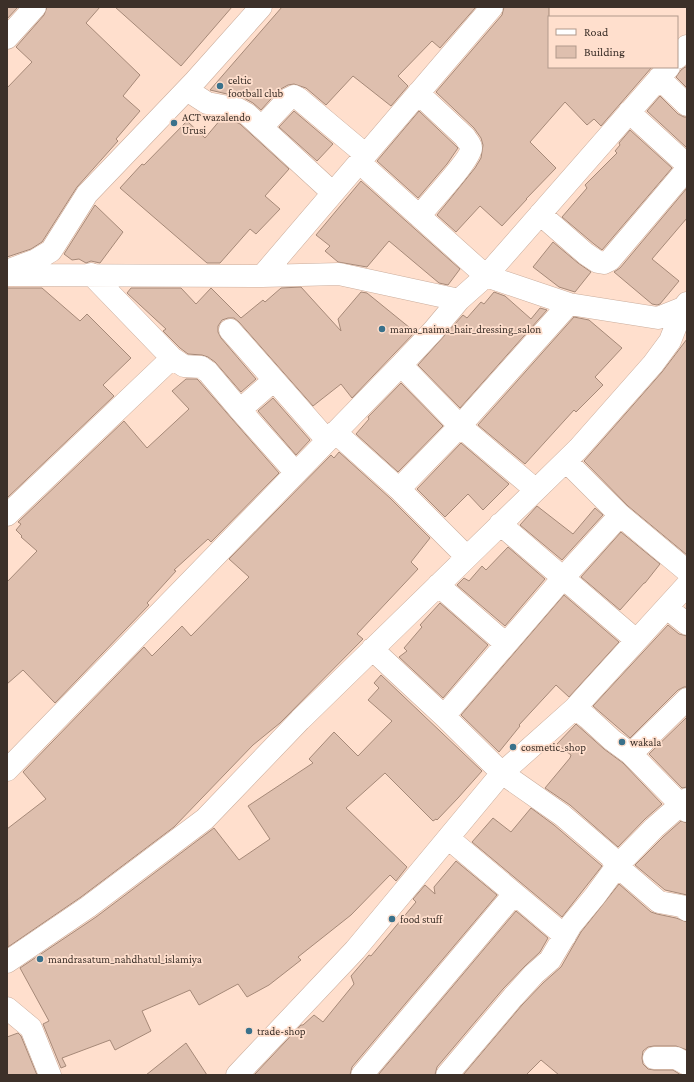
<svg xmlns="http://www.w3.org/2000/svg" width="694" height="1082" viewBox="0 0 694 1082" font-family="'Crimson Pro',serif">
<rect width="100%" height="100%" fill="#ffdfcd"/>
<path fill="#debfae" stroke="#a68978" d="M7 7H18L7 19Z
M47 7H100L86 23 140 75 123 96 140 111 116 139 118 141 77 187 42 242 31 249 7 257V88L32 62 16 47 44 15Z
M115 7H232L181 66Z
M282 7H476L440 48 432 41 398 76 408 86 391 106 353 76 326 105 306 88 294 84 288 85 279 90 261 110 253 103 244 98 210 90Z
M504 7H549V67H652L601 126 594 119 587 125 565 102 530 142 556 168 526 199H527L502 226 480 206 456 232 437 215 475 168 481 158 483 145 481 138 474 128 436 92 502 15Z
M685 67H687V88L676 77 681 70Z
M660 96 678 114 684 117H687V148L647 111Z
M294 111 333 144 317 161 279 127Z
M419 111 458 148 447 164 418 198 377 161Z
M221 119 234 121 240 124 289 169 265 196 280 209 256 234 250 229 220 263H207L120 188 142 164 144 165 187 121 205 138Z
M630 130 672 168 602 250 594 244 562 217 587 188 585 185 617 153 615 151 620 145 619 143Z
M361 181 460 269 448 285 439 283 389 241 367 267 338 262 325 251 330 246 316 235Z
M687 188V218L652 259 679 281 660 304 657 305 652 304 614 272 620 268Z
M95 205 123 232 100 263 91 261 86 263 79 259 72 260 64 254Z
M553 242 578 263 591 272 575 292 559 287 533 267Z
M301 287 341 331 338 319 361 292 367 293 415 332 352 398 341 384 313 406 239 322 234 318H228L222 320 218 326V332L221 338 256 379 241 392 215 362 208 357 202 355 188 354 180 348 163 331 166 329 127 293 131 288H181L196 304 211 288 241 318 263 300 265 302 281 288Z
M7 288H42L80 321 87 314 131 358 103 385 114 396 7 498Z
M494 292 505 296 531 319 540 308 547 310 460 408 418 365 463 315 467 318 481 302 484 304Z
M574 317 589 320 622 348 595 377 603 385 576 412 574 410 525 464 478 425Z
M687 339V555L628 506 584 461 662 372Z
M186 379H197L199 381 279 473 211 542 208 539 174 570 176 571 147 603 149 605 55 703 23 670 7 684V582L37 551 21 537 22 536 16 530 21 524 18 522 124 421 147 448 189 409 172 391Z
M401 383 443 426 398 472 356 434 369 419 368 417Z
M273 398 310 440 296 455 258 411Z
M461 443 509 484 483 510 468 494 445 517 417 489Z
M339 452 390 498 430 538 411 562 418 569 357 634 363 639 280 723 253 745 174 827 81 897 8 947 7 829 46 799 23 772 144 647 152 656 182 626 191 636 249 577 229 559 331 455 334 458Z
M537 506 573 534 595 508 603 515 562 560 520 525Z
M621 532 660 564 645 583H644L620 610 581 577Z
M508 547 545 579 505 626 457 585 464 578 469 581 482 566 486 570Z
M564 595 619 642 569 697 556 685 519 725 520 726 499 752 461 715Z
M440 603 488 645 443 698 399 657 407 651 404 648 422 627 420 625Z
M668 625 679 634 687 636V687H684L678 690 630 738 593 706Z
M381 675 482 771 458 798 437 820 436 819 433 821 385 773 346 808 407 867 396 881 390 875 351 915 298 957 301 960 269 985 247 997 238 984 199 1005 190 990 142 1011 151 1031 115 1050 110 1040 62 1058 66 1066 61 1068 43 1024 49 1021 20 968 96 917 214 828 239 860 270 839 248 806 313 763 309 759 334 732 358 756 392 721 368 700 379 688 374 683Z
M687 717V787L682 788 649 754Z
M576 724 604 749 623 763 662 804 645 819 618 847 570 805 545 788 570 758 571 755 557 744Z
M531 808 554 825 602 866 562 917 472 842 493 818 511 832Z
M681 821 687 823V895L665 890 635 865 663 837Z
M456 861 497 895 352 1067 350 1075H254L301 1025H303L314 1015 323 1022 354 984 351 976 369 955 371 956 416 902 413 899 425 885 435 894 434 887Z
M619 884 651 912 657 914 676 918 687 922V1050L676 1046H654L648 1047 643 1051 642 1058 643 1064 648 1069 654 1070H673L681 1075H559L541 1060 526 1075H463L522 1005 543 983 561 967 581 932Z
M516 911 548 938 540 952 525 966 503 989 437 1067 435 1075H378Z
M18 1033 21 1036 37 1075H7V1037Z
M186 1043 207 1075H146Z"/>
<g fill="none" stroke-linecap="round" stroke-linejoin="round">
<g stroke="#cbad9c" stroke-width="23">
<path id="street" d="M7 38 35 7
M677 58 687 46
M659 78 687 105
M187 90 207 103 238 109 247 114 333 193
M418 93 465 137C467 141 471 144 471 148 471 159 428 205 419 216
M629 112 687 165
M262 127 288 99 294 96 298 98 366 155
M359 162 486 276 669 67
M540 214 586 254 598 262 604 263 610 260 687 169
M9 270 36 260 51 251 87 194 195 81 261 7
M91 274 172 358 184 366 201 367 208 372 240 410 296 473
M7 275 262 276 339 274 459 300 486 276 569 304 658 318 683 308 687 309
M262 276 492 7
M230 330 327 440
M401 365 460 426 536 490
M240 410 274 380
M335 432 399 489
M566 461 620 515 687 571
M7 515 172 358
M500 524 636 640
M467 557 399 489 460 426 569 304
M438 585 506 644
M667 608 687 624
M372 649 444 716 502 773 562 815 610 856 617 866 659 902 681 906 687 910
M687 699 631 754 687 811
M575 708 588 718 612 740 631 754
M444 716 563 578 620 515
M7 770 401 365 433 331 459 300
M448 838 565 936
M7 962 88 907 205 819 300 720 578 449 653 364 670 341 683 308 687 303
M7 1008 31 1028 50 1075
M654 1058H676L687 1064
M237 1075 355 950 502 773 575 708 687 585
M362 1075 514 894
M447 1075 513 997 534 974 550 960 571 925 595 896 617 866 654 828 687 799"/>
</g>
<use href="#street" stroke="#fff" stroke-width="22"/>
</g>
<g fill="#3a718b" stroke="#ffdfcd" stroke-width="1.5">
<circle cx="220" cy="86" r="4"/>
<circle cx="174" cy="123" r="4"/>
<circle cx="382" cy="329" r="4"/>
<circle cx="622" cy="742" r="4"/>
<circle cx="513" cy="747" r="4"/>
<circle cx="392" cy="919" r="4"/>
<circle cx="40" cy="959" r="4"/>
<circle cx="249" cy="1031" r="4"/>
</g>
<g text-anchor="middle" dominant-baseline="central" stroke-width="3.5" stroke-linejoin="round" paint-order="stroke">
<g font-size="11" fill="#3c3029" stroke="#ffdfcd" text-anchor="start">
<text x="228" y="80">celtic<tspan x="228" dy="13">football club</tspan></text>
<text x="182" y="117">ACT wazalendo<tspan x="182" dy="13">Urusi</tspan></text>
<text x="390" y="329">mama_naima_hair_dressing_salon</text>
<text x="630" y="742">wakala</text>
<text x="521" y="747">cosmetic_shop</text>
<text x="400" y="919">food stuff</text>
<text x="48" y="959">mandrasatum_nahdhatul_islamiya</text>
<text x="257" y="1031">trade-shop</text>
</g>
</g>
<rect width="694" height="1082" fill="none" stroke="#3c3029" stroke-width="16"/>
<rect x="548" y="16" width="130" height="52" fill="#ffdfcd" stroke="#b1998b"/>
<rect x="556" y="29" width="20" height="6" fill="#ffffff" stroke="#b1998b"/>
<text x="584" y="36" font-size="12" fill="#3c3029">Road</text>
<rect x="556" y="46" width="20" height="12" fill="#debfae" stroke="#b1998b"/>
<text x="584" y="56" font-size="12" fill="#3c3029">Building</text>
</svg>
